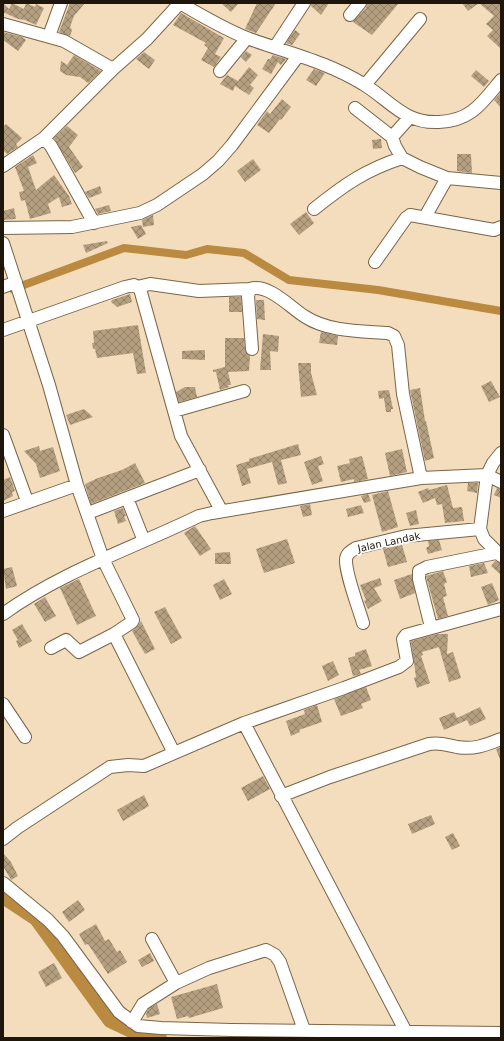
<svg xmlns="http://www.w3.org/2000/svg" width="504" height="1041" viewBox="0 0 504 1041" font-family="'DejaVu Sans',sans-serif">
<defs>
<pattern id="building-cross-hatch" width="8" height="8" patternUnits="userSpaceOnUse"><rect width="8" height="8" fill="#b49f80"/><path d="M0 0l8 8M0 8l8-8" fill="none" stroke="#928167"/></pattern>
</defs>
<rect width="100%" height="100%" fill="#f4ddbd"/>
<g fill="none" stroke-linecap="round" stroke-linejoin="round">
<path stroke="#ba8a40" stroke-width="8" d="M13 289 124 248 186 255 207 249 244 253 289 280 378 290 501 311"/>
<path stroke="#ba8a40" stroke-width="14" d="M3 897 36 919 110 1021 144 1037 160 1038"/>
</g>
<path fill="url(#building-cross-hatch)" d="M3 3 9 9 12 3 24 9 26 3 35 7 36 4 44 8 36 25 25 20 18 19 3 12Z
M70 3H85L74 16 70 27 72 30 70 36 59 32Z
M221 3H239L231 12Z
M257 3H276L256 33 245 29Z
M311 3H329L321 15 311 6Z
M367 3H399L372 35 353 22 366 8Z
M462 3H501V49L487 36 493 30 486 24 494 16 479 3 468 11Z
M181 13 224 38 215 54 221 57 214 67 201 60 208 48 204 45 206 43 173 25Z
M295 30 300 34 292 45 286 43Z
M3 32 22 37 26 40 18 51 3 40Z
M246 51 252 55 246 62 241 57Z
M144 52 155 60 149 69 136 59Z
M74 55 101 71 88 83 80 77 66 75 60 71 61 61 67 65Z
M273 55 286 59 281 65 278 62 271 74 262 69 268 59H270Z
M249 67 258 75 250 85 254 88 249 95 235 86 233 91 220 84 227 75 238 81Z
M314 69 325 73 316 86 306 80Z
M476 70 489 81 484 87 471 76Z
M501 92V108L494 100Z
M282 99 291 107 281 120 280 119 269 133 257 125 267 111 270 114Z
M6 124 22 138 16 144 18 147 7 154 3 150V127Z
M67 126 78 135 69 147 83 167 75 173 54 138Z
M381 139 382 148 373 149 372 140Z
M457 154H471L472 173 457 171Z
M33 155 37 163 28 167 36 190 54 175 69 196 72 204 62 207 59 197 48 204 51 213 30 219 25 200 21 201 19 192 24 191 15 167Z
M253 159 261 170 245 182 237 171Z
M100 186 102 193 89 198 85 192Z
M109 205 111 211 98 214 95 209Z
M14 208 16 219 3 220V211Z
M306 212 314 223 299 235 290 224Z
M153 215 154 225 143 227 142 220Z
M141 225 146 234 138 239 131 227Z
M107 241 108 243 86 253 83 245Z
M130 294 132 302 117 307 111 302 112 300Z
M229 297H241L242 312H229Z
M256 300H264L265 320 257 319Z
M138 325 146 373 137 374 133 353 97 358 95 349H93L92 343H94L93 331Z
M321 332 338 336 337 345 319 343Z
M263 334 279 336 278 352 270 351 271 370H260Z
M225 338H244L245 350 250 356 249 371 228 372 231 385H228L229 387 220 390 216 372H213V370L225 367Z
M205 350V360L182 359V351Z
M298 363H311V373L317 395 301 397Z
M491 381 500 397 489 402 481 386Z
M185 387H195L197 397 179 402 176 392Z
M420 388 425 421H426L434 458 425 461 410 390Z
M389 390 393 409H391V412H386L384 398 379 399 378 391Z
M84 409 93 417 70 425 66 415Z
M298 444 301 455 281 460 287 483 278 485 272 462 247 469 251 483 242 486 236 465 249 461V459Z
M39 446 40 451 53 447 60 471 40 478 36 464 24 451Z
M402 449 407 472 390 476 385 453Z
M321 456 324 464 318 466 323 481 312 485 304 462Z
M362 456 368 479 354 482V479L341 482 337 466 350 463 349 459Z
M135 463 145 483 91 504 85 484 98 478 122 470Z
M10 477 15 491 12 492 13 496 3 501V480Z
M468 483H478L477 493 467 491Z
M447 485 453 508 462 507 464 521 445 523 442 504 437 505 435 498 423 503 418 492 428 488 429 490Z
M497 488 501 489V498L494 495Z
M388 491 398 527 382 532 372 495Z
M368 494 371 501 364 503 361 496Z
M310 504 312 515 303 517 300 506Z
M361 505 364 513 348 517 346 509Z
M123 508 126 516H124L126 521 118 524 114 511Z
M416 510 419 524 410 526 406 513Z
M195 526 211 549 200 556 184 533Z
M287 539 295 563 264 573 256 549Z
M439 540 442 550 428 554 426 548 429 546 428 541Z
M402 545 407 562 388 567 383 549Z
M230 552 231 564H215V553Z
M495 561 501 563V575L491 566Z
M484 563 488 573 471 577 469 566Z
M12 567 17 586 6 589 3 569Z
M443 571 447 582 444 584 447 596 443 597 448 616 438 619 426 576Z
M412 574 415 593 400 599 394 580Z
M380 578 382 585 374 588 382 601 368 609 364 601 366 600 360 585Z
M79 579 96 616 77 625 60 588Z
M224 579 232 594 220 600 213 585Z
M492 583 499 600 488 605 481 587Z
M45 597 56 616 45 622 34 604Z
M165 607 182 638 171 644 154 612Z
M141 621 155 649 145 654 132 631 138 626Z
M22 624 32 641 19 648 16 641 18 640 12 630Z
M437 634H448L447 654 453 652 461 678 449 682 439 647 422 652 423 655 421 656 430 683 417 688 414 678 416 677 411 641Z
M366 649 372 666 359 670 361 674 353 676 348 658 355 656V653Z
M333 661 339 675 328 681 322 666Z
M366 687 371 700 361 704 363 708 341 716 334 699Z
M317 705 322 722 299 730 300 732 291 736 286 721 305 714 304 710Z
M480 707 486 719 470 726 467 720 444 730 439 718 454 712 457 718Z
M501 747V762L496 749Z
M263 776 270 789 248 801 241 788Z
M144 795 149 806 123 821 117 810Z
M431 815 435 824 412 834 408 824Z
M453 833 460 846 452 850 445 837Z
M3 853 11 862 18 876 11 880 3 866Z
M78 900 85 910 69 922 62 912Z
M96 924 105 941 109 939 117 952 120 950 127 962 108 974 88 944 85 945 79 934Z
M150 953 154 961 142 967 138 960Z
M54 963 62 978 46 987 38 972Z
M217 984 223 1008 189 1018 188 1016 177 1019 171 997Z
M157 1004 160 1014 147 1018 146 1014 148 1009Z"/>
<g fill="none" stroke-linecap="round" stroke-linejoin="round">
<g stroke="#7a6549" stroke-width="14">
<path id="minor" d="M180 3C202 16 224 29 247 38 285 52 328 62 363 84 390 100 404 124 439 122 471 121 482 103 501 80
M350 15 360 3
M3 24 64 41 113 69 44 138 3 166
M49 36 61 3
M275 47 304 3
M113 69 147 39 180 3
M220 71 247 38
M365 85 420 19
M355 108 392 137
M409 118 392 137 395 146 402 158 420 167 447 178 501 183
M44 138 51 146 94 223
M314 209C344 185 365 170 402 158
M425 217 447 178
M3 228 72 227 140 213 157 205 203 174 218 161 232 145 298 56
M3 243 49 385 77 485 103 559 133 620 132 622 114 634 174 753
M375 262 406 218 410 215 494 230 501 227
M3 287 16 282
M137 287 150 284 199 291 250 289
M3 330 125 287 134 285 140 289 181 436 221 510
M252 349 248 296 250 289C268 283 290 307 304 316 328 332 360 331 388 333L394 336 398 345 403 394 421 478
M174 411 244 391
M3 435 27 501
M501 453 493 463 487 475 480 529 484 539 501 556
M127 498 200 470
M3 511 77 485
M88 513 127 498 144 541
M3 614C63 571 133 548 199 516L212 513 421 478 487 475 501 482
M363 623C359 609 345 573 346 559 347 553 351 551 356 548L406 536 480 529
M431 627 419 579V571L427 567 496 553
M51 648 66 640 79 652 114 634
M3 704 25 737
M244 723 406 1032
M281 796 330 777 429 744C440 742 447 745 457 747 474 750 486 745 501 739
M3 839 17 828 110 767 128 765 144 766 244 723 344 688 399 667 407 661 403 639 406 635 501 609
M3 883 48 920 63 936 119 1012 138 1026 161 1028 231 1030 501 1033
M152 939 176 983
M132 1022 143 1004 176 983 209 968 266 950 275 955 280 962 304 1030"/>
</g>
<use href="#minor" stroke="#fff" stroke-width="12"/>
</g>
<g text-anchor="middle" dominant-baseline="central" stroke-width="3.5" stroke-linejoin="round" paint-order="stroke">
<g font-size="10" fill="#1e160a" stroke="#fff">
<text transform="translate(389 542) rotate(-12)">Jalan Landak</text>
</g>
</g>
<rect width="504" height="1041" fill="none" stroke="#1e160a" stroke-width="8"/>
</svg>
